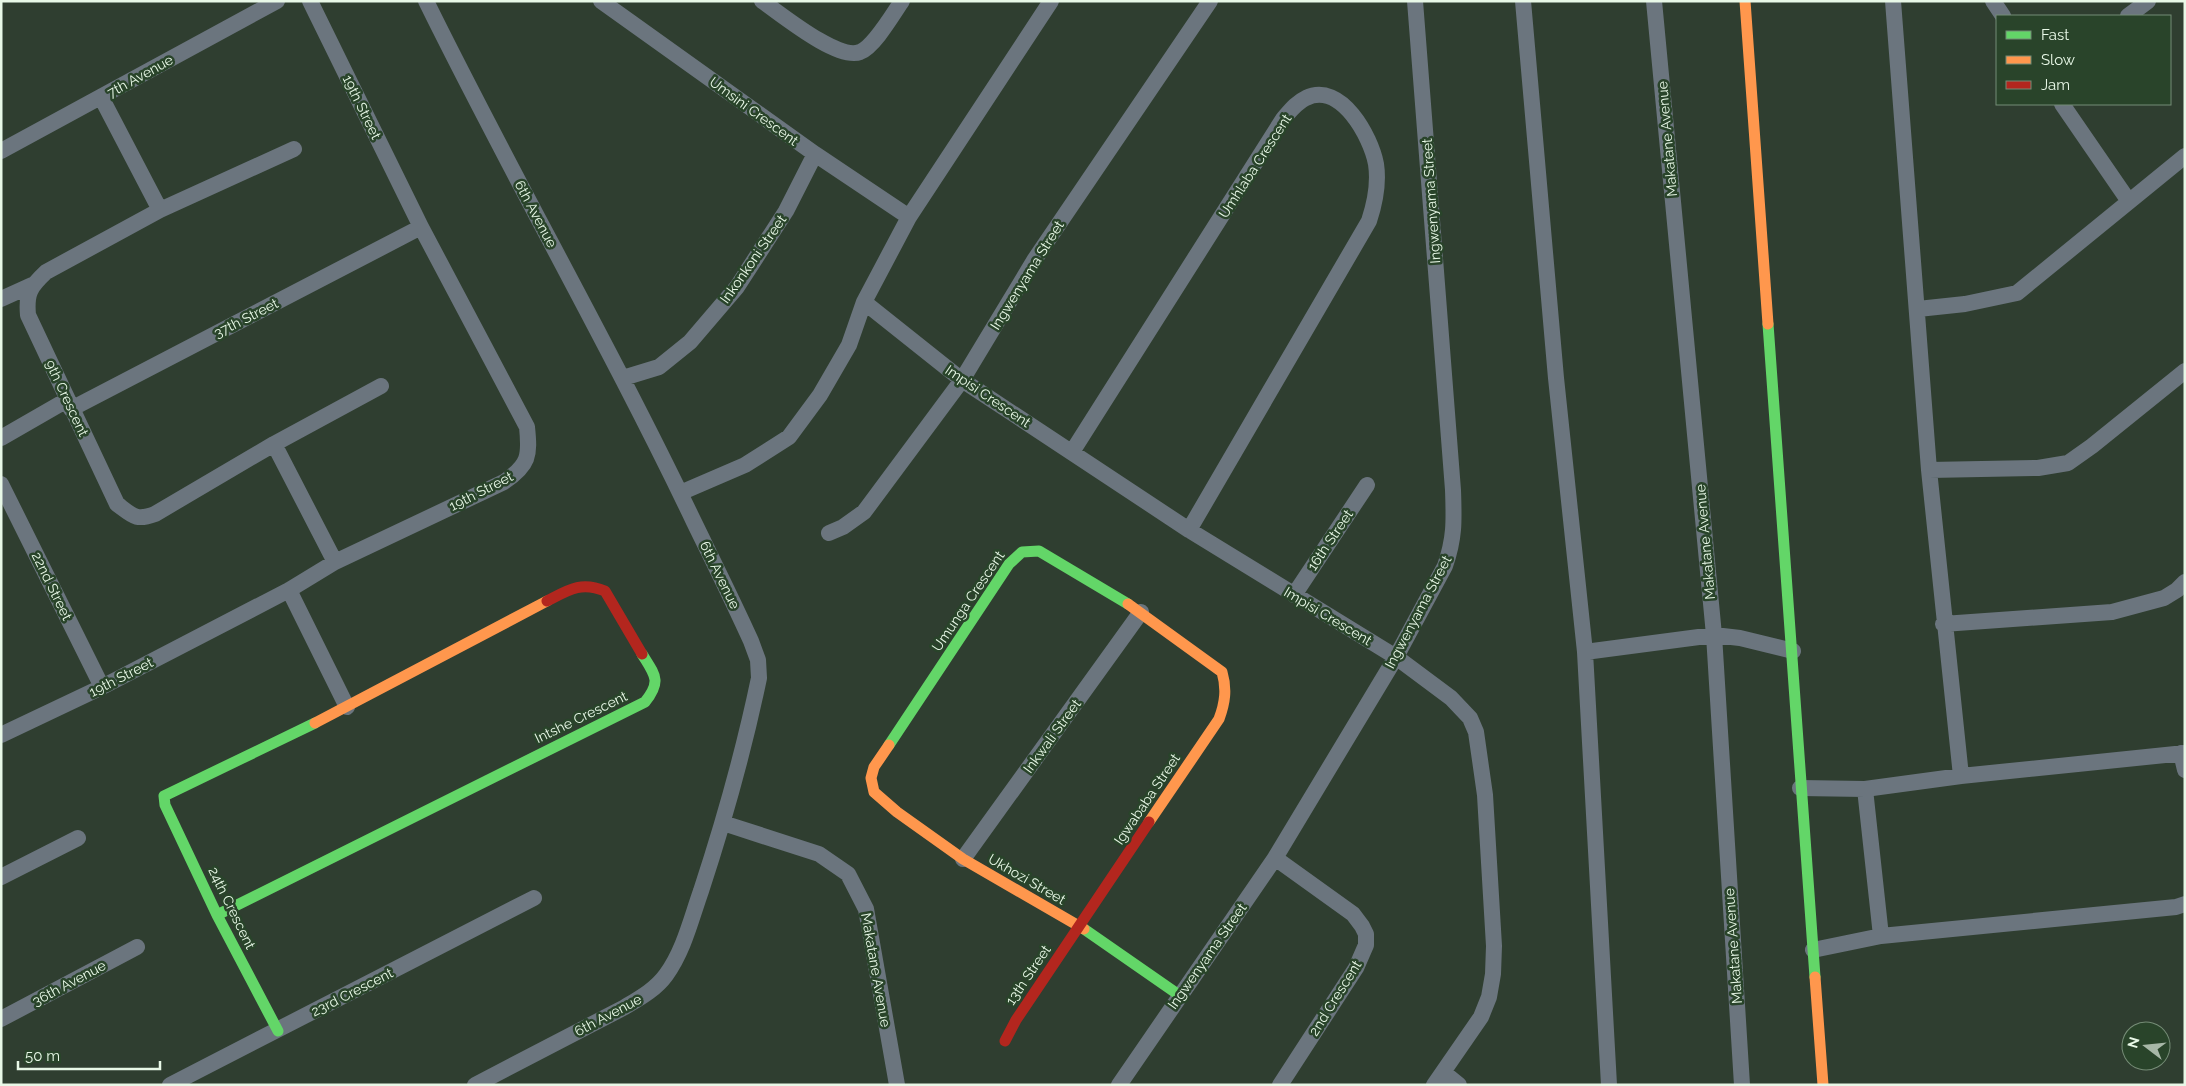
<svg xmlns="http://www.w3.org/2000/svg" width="2186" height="1086" viewBox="0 0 2186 1086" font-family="Raleway,sans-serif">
<rect width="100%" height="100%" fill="#2f3e30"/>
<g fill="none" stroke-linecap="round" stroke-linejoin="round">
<path stroke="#6b757e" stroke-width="16" d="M426 1C512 176 610 346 694 522 713 561 733 601 751 641L758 660 759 678C744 750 724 821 701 891 691 919 684 950 666 975 656 989 640 998 625 1007L475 1085
M601 1 815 154 909 217
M762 1C781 14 838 61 860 52 874 47 893 14 902 1
M1523 1 1556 378 1585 652 1609 1085
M1654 1 1714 635 1742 1085
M1893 1 1929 470 1961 776
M1993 1 2003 16
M2128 16 2148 1
M101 97 160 210
M2062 104 2128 200
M294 149 160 210 46 272C30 287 26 293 28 315L117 504C133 516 136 521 155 514L274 444 381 386
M1 151 277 1
M1 299 32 285
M864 302 962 380 1189 530 1396 657 1451 698 1470 718 1476 732 1485 795 1494 946 1493 974 1489 997 1481 1017 1434 1085
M1918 309 1965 304 2017 293 2185 156
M623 378 659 367 690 342 737 287 786 211 815 154
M71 409 421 227
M1 438 67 400
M274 444 335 562
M1072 452 1283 119C1290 111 1297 102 1306 98 1341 81 1371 137 1376 164 1379 184 1375 203 1369 221L1189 530
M1929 470 2038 468 2068 463 2092 446 2185 371
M1 484 102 687
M680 493 745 465 789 437 820 395 849 345 864 302 909 217 1051 1
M829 533 843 527 864 512 962 380 1035 259 1210 1
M289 590 347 707
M1294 595 1367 485
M1943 624 2112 612 2164 598 2177 590 2185 582
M1585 652 1714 635 1740 638 1793 651
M1 735 102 687 289 590 335 562 504 482C529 465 530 456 527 427L421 227 310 1
M2181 753 2185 770
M1800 788 1865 789 1961 776 2185 753
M1865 789 1881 936 2176 907 2185 904
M723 823 819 854 848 874 866 909 897 1085
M1275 858 1353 914 1362 926 1366 934V945L1356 968 1280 1085
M963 859 1141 612
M1 877 78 838
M1813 950 1881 936
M1 1019 137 947
M1443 1072 1459 1085
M170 1085 534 898
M1119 1085 1275 858 1396 657 1445 566C1455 537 1454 520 1453 490L1415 1"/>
<path stroke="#63d668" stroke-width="11" d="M1768 324 1815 977
M889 745 1009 564 1022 552 1039 551 1128 604
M217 915 645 702C662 681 655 675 642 654
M1084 929 1179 995
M278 1031 217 915 165 805 164 796 315 723"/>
<path stroke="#ff974d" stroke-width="11" d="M1745 1 1768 324
M1128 604 1222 672C1227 689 1225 703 1219 719L1149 822
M315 723 547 601
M889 745 874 767 871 778 874 792 897 812 963 859 1084 929
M1815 977 1823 1085"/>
<path stroke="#b3261e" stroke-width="11" d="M547 601C568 590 581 581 605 591L642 654
M1005 1041 1016 1020 1149 822"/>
</g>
<g text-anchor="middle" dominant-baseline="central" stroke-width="5" stroke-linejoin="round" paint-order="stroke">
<g font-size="14" fill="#e8f8e7" stroke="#29442a">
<text transform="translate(140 76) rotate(-29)">7th Avenue</text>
<text transform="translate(362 107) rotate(64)">19th Street</text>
<text transform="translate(754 111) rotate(36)">Umsini Crescent</text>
<text transform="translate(1667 139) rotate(-95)">Makatane Avenue</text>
<text transform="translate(1255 166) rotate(-57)">Umhlaba Crescent</text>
<text transform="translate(1431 201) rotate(-94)">Ingwenyama Street</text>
<text transform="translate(536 214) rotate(62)">6th Avenue</text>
<text transform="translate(753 259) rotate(-55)">Inkonkoni Street</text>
<text transform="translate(1027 275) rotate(-58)">Ingwenyama Street</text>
<text transform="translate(246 318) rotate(-27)">37th Street</text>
<text transform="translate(988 396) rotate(34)">Impisi Crescent</text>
<text transform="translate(67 398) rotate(65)">9th Crescent</text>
<text transform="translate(481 491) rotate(-27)">19th Street</text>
<text transform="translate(1330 540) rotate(-56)">16th Street</text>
<text transform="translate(1705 542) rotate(-95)">Makatane Avenue</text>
<text transform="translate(720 575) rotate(64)">6th Avenue</text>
<text transform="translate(52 586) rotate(64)">22nd Street</text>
<text transform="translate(968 601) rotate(-56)">Umunga Crescent</text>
<text transform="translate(1418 612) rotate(-62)">Ingwenyama Street</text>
<text transform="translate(1328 616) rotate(31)">Impisi Crescent</text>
<text transform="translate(121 677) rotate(-27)">19th Street</text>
<text transform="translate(581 717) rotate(-26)">Intshe Crescent</text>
<text transform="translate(1052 736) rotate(-54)">Inkwali Street</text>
<text transform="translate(1147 799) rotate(-56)">Igwababa Street</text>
<text transform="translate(1027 879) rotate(30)">Ukhozi Street</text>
<text transform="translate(232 908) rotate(64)">24th Crescent</text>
<text transform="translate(1733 946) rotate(-94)">Makatane Avenue</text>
<text transform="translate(1207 956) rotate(-55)">Ingwenyama Street</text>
<text transform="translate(876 970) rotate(80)">Makatane Avenue</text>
<text transform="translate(1028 975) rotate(-56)">13th Street</text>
<text transform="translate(69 983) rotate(-28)">36th Avenue</text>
<text transform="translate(352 992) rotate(-27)">23rd Crescent</text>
<text transform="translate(1335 998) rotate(-58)">2nd Crescent</text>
<text transform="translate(608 1015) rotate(-28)">6th Avenue</text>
</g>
</g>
<rect width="2186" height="1086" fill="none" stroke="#e8f8e7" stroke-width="5"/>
<rect x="1996" y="15" width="175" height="90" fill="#29442a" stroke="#758c76"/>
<rect x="2006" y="31" width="25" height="8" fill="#63d668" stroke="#758c76"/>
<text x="2041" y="40" font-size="15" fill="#e8f8e7">Fast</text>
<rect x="2006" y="56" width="25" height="8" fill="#ff974d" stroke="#758c76"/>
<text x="2041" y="65" font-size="15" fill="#e8f8e7">Slow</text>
<rect x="2006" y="81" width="25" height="8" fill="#b3261e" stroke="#758c76"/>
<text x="2041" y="90" font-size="15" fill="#e8f8e7">Jam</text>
<g transform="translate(2146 1046) rotate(286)"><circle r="24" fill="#29442a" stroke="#758c76"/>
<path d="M0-4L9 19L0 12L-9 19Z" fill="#a7b7a7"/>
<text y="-8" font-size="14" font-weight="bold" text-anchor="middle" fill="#e8f8e7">N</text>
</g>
<path d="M18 1061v8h142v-8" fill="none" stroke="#e8f8e7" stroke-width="2.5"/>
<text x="25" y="1061" font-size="15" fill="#e8f8e7" stroke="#29442a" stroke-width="4" paint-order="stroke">50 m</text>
</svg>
